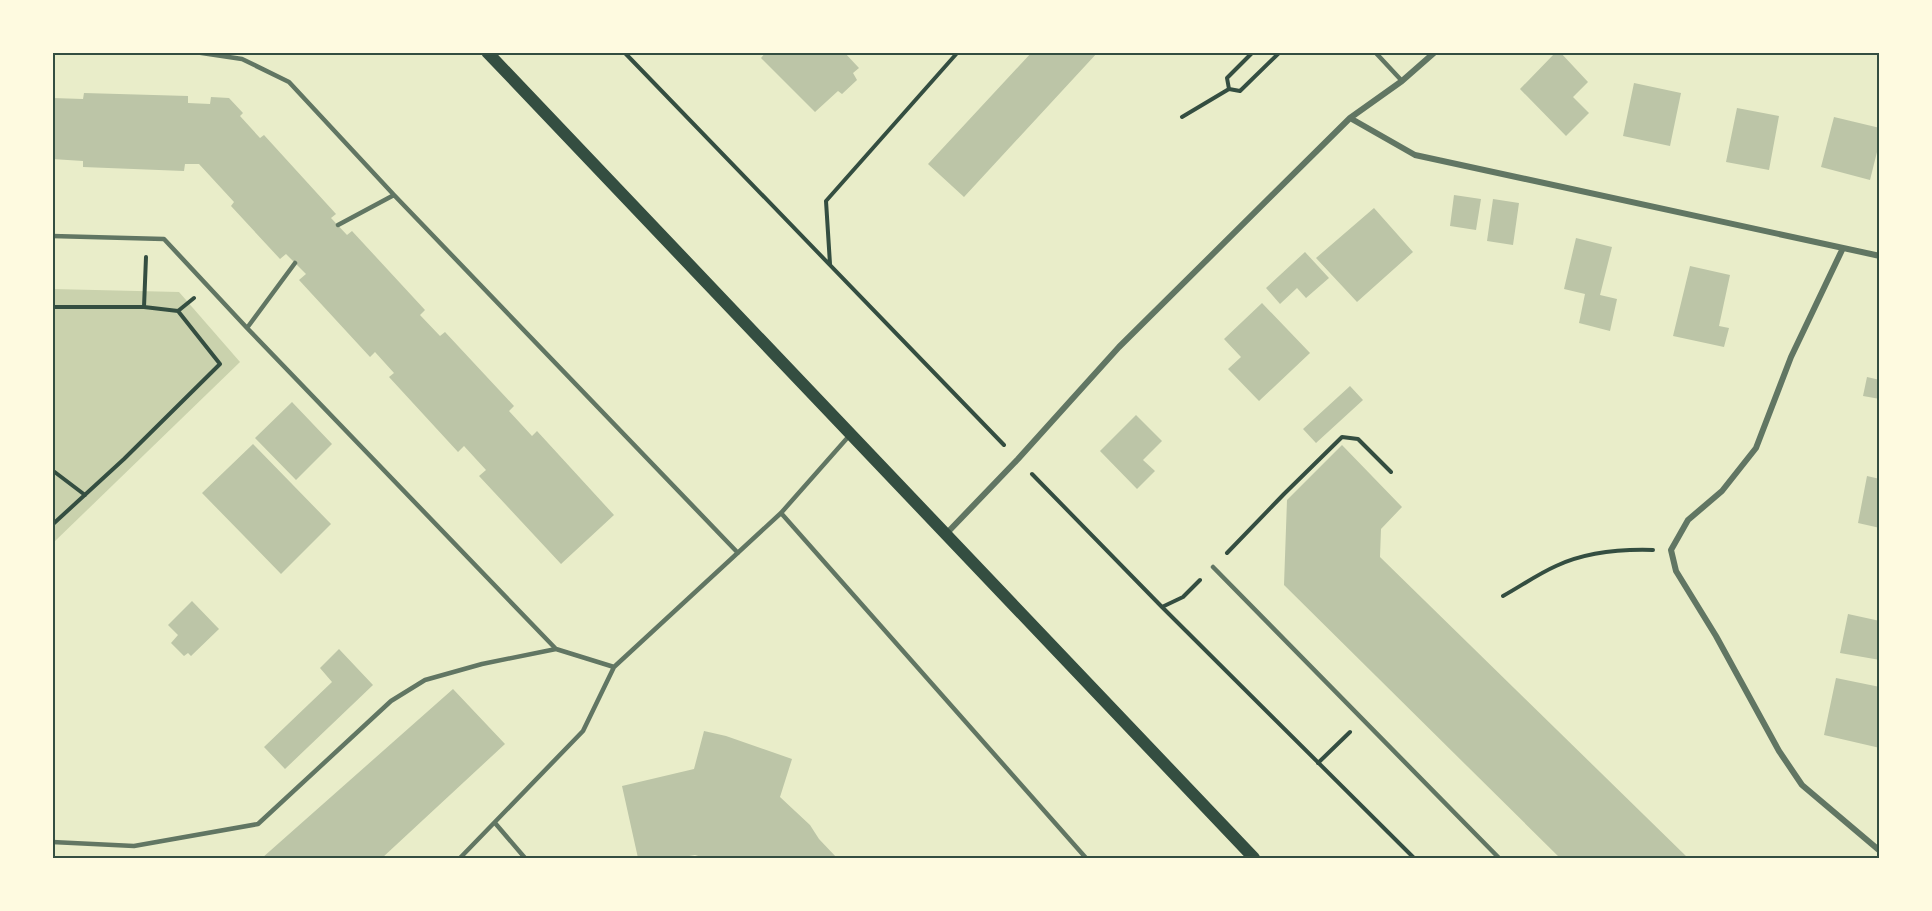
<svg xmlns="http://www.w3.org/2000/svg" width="1932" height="911" viewBox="0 0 1932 911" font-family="'Source Serif 4',serif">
<rect width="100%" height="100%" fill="#e9edc9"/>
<path fill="#cad2ad" d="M53 289 179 292 240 362 53 543Z"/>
<path fill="#bcc5a7" d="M766 52 800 54 844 52 859 68 853 73 857 80 842 94 838 91 815 112 761 58Z
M1032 52H1098L964 197 928 164Z
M1556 52H1560L1588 82 1573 97 1589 113 1566 136 1520 89Z
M1634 83 1681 93 1670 146 1623 136Z
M84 93 188 96V103L210 104 211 97 229 98 243 113 240 116 260 138 264 135 336 214 331 218 347 235 352 231 425 310 420 315 440 336 445 332 514 406 509 411 532 436 537 431 614 515 561 564 479 476 486 470 464 446 458 452 389 377 394 373 375 352 370 357 299 280 306 274 286 254 280 259 231 206 234 202 199 164H185L184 171 83 167V161L52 159V98L83 99Z
M1737 108 1779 116 1769 170 1726 162Z
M1834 117 1880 128V140L1870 180 1821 167Z
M1454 195 1481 199 1476 230 1450 226Z
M1493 199 1519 203 1513 245 1487 241Z
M1374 208 1413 252 1357 302 1316 258Z
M1576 238 1612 247 1600 295 1617 299 1610 331 1579 323 1585 294 1564 289Z
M1305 252 1329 278 1306 298 1297 288 1280 304 1266 288Z
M1690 266 1730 275 1719 326 1729 328 1724 347 1673 336Z
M1262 303 1310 353 1259 401 1228 369 1241 357 1224 339Z
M1867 377 1880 380V399L1863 396Z
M1350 386 1363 400 1316 443 1303 429Z
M292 402 332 444 296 480 255 438Z
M1136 415 1162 441 1143 460 1155 471 1137 489 1100 451Z
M253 444 331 524 281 574 202 493Z
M1342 445 1402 507 1381 529 1380 557 1688 858H1560L1284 585 1287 500Z
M1867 476 1880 479V528L1858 523Z
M192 601 219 629 191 656 188 653 184 656 171 643 178 635 168 625Z
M1848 614 1880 621V660L1840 653Z
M339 649 373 685 285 769 264 747 332 682 320 668Z
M1836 678 1880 687V748L1824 735Z
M453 689 505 744 382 858H262Z
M704 731 726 736 792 759 780 797 810 825 819 839 837 858H705L695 855 678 858H638L622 786 694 769Z"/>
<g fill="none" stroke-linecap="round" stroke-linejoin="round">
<path stroke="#344e41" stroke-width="4" d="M624 52 1004 445
M1229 89 1227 78 1253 52
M1182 117 1229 89 1240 91 1280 52
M830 264 826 201 958 52
M52 307H144L178 311 220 364 124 459 52 525
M144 307 146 257
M178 311 194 298
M52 470 85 495
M1032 474 1162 607 1414 858
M1227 553 1284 494 1342 437 1358 439 1391 472
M1503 596C1521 586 1538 574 1556 566 1586 552 1620 549 1653 550
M1162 607 1183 597 1200 580
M1318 763 1350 732"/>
<path stroke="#617663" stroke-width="4.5" d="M195 52 242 59 289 82 394 195 738 553
M1375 52 1402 81
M338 225 394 195
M52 236 164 239 247 328 556 649
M247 328 295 263
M781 513 1086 858
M1213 567 1499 858
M495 823 525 858
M52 842 134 846 258 824 391 701 425 680 482 664 556 649 614 667
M460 858 583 731 614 667 781 513 849 436"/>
<path stroke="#617663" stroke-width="6" d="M1350 118 1415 155 1880 256
M1843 248 1791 357 1756 448 1722 491 1688 520 1671 550 1676 571 1716 636 1779 751 1802 785 1880 851
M946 534 1018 459 1119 347 1350 118 1402 81 1435 52"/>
<path stroke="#344e41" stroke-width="12" d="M487 52 1254 858"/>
</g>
<rect width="1932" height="911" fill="none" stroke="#fefae0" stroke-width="108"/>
<rect x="54" y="54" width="1824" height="803" fill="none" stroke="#344e41" stroke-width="2"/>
</svg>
